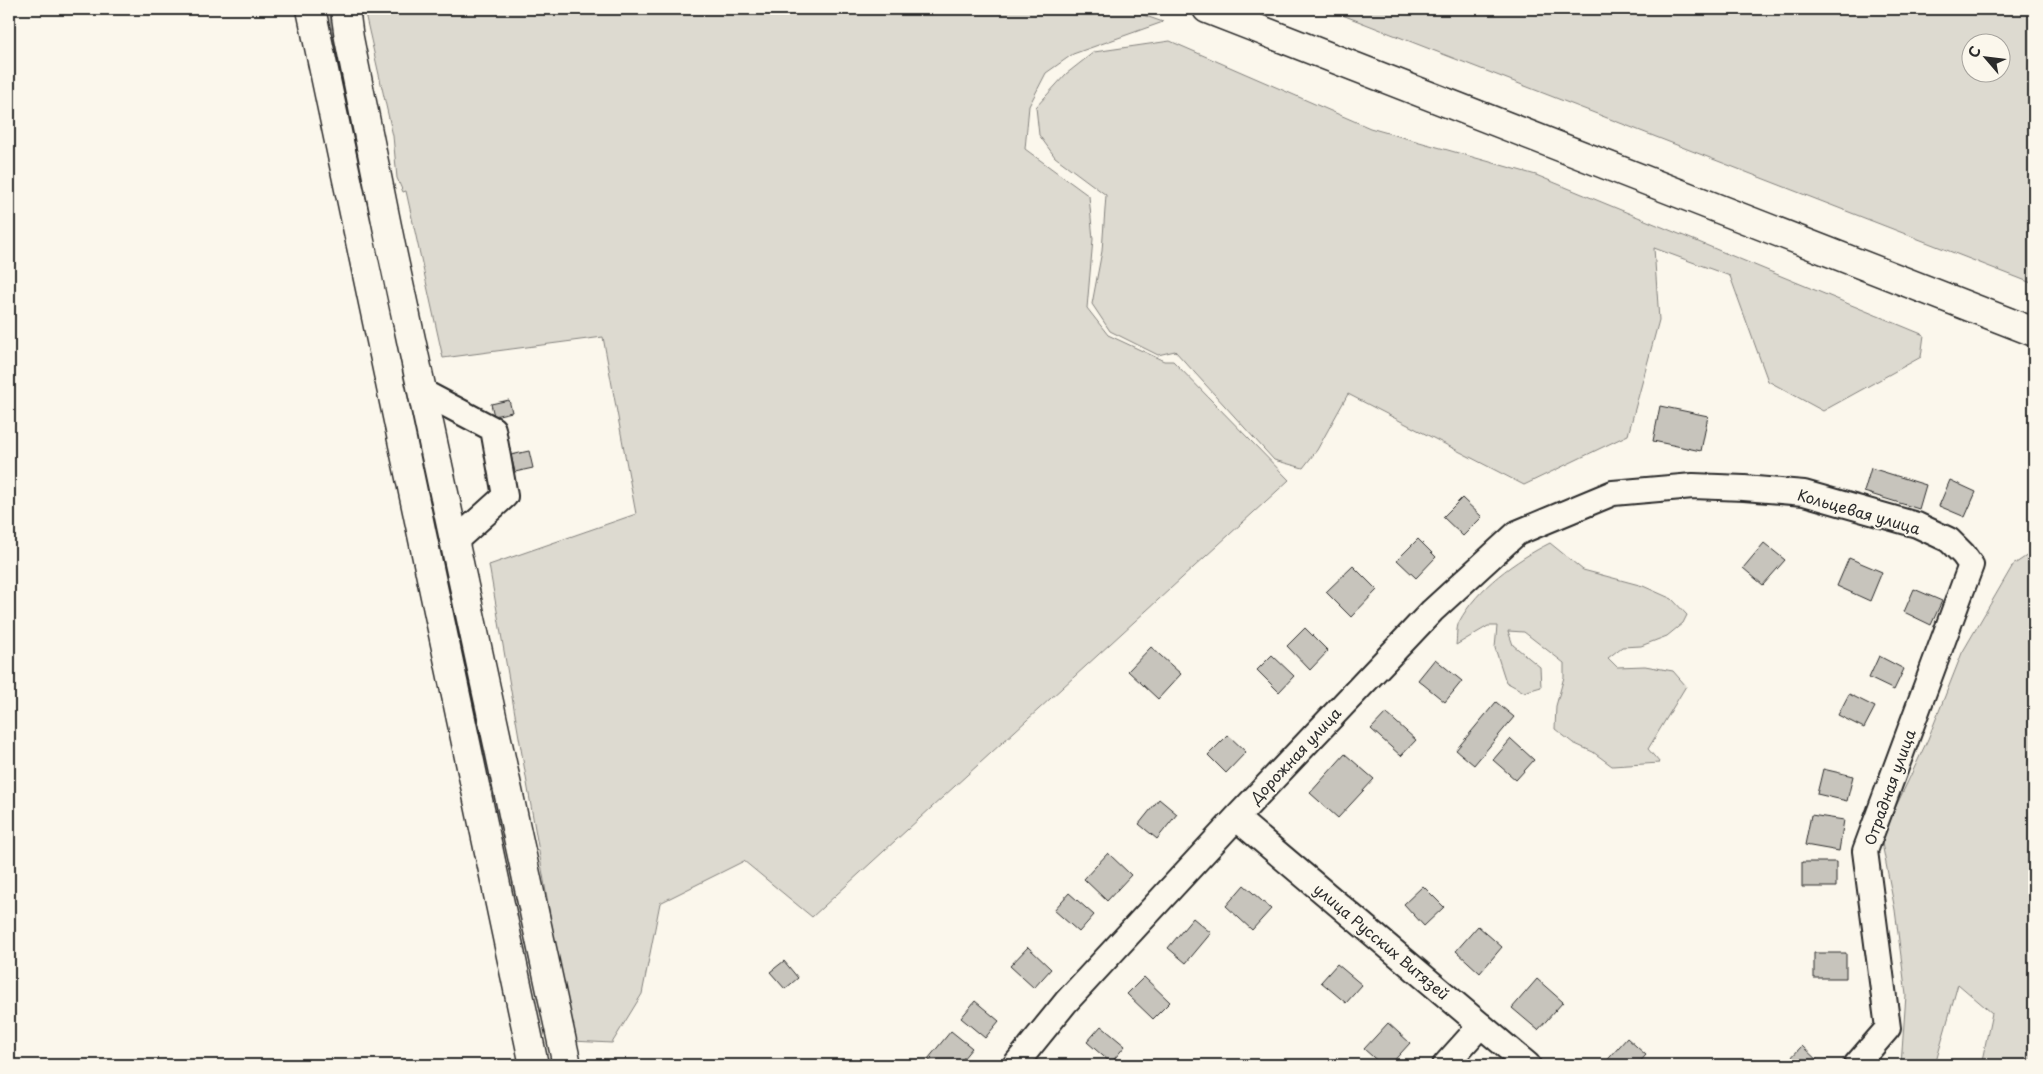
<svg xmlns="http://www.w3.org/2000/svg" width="2043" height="1074" viewBox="0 0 2043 1074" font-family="'Playpen Sans',sans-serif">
<rect width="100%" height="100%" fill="#fbf7ec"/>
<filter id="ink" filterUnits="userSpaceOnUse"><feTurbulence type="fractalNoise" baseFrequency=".02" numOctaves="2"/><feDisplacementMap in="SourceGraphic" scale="10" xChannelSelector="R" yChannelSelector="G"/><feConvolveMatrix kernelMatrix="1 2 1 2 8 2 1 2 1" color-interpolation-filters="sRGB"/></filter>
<g filter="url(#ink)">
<path fill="#dddad0" stroke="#84827e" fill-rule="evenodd" d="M323 9H330L331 26 360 166Z
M364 9H1126L1163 22 1073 54 1046 73 1029 106 1025 149 1089 196 1093 239 1087 308 1108 335 1164 361H1173L1289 480 812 917 744 861 660 903 642 994 612 1043 572 1041 489 565 636 514 603 337 443 358 406 191 403 192 397 178 393 136Z
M1327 9H2034V284ZM2000 42V72H1970V42Z
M1170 41 1370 128 1536 175 1924 335 1921 357 1823 411 1768 381 1730 276 1654 248 1659 320 1628 435 1524 485 1348 394 1317 450 1303 468 1274 460 1175 351 1158 355 1110 331 1092 304 1102 251 1106 195 1055 157 1039 135 1036 107 1066 74 1094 52Z
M1550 543 1583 570 1643 586 1672 599 1687 615 1683 623 1667 636 1641 646 1622 647 1608 658 1617 667 1645 666 1673 671 1686 686 1648 749 1660 763 1612 766 1593 752 1573 743 1555 729 1556 706 1564 677V663L1524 632 1508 631 1513 645 1540 667 1541 687 1524 692 1506 682 1495 648 1497 626H1488L1456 645C1457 638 1456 628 1459 622 1477 588 1516 560 1550 543Z
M2034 551V1065H1981L1992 1013 1958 984 1935 1065H1901L1906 995 1895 910 1881 838 1928 739 1962 653 2013 565Z"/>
<path fill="#c7c4bc" stroke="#2b2b2b" d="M509 400 512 412 494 416 491 404Z
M1660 406 1708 416 1701 451 1653 441Z
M529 451 533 468 515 472 511 455Z
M1871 468 1926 485 1919 509 1864 492Z
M1950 480 1976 492 1965 517 1939 506Z
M1462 498 1482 517 1463 536 1443 517Z
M1418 539 1436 557 1416 578 1397 560Z
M1764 543 1785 560 1763 585 1743 568Z
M1849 558 1882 572 1870 601 1837 586Z
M1353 566 1377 590 1351 617 1326 592Z
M1914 589 1942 601 1931 625 1904 612Z
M1305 628 1328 651 1310 670 1287 646Z
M1151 647 1181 674 1158 699 1128 671Z
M1272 655 1294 676 1279 692 1257 670Z
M1879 656 1904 669 1894 690 1869 678Z
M1435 659 1462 681 1445 702 1418 680Z
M1849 694 1875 707 1864 728 1838 715Z
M1496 702 1514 717 1474 765 1456 750Z
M1386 713 1416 740 1401 756 1371 729Z
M1228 735 1246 752 1226 773 1208 755Z
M1511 739 1534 760 1516 780 1493 760Z
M1345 754 1374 779 1338 818 1310 793Z
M1823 769 1853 776 1847 801 1817 794Z
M1159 799 1177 814 1157 839 1139 824Z
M1811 815 1844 820 1839 851 1805 845Z
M1108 853 1131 875 1107 901 1084 879Z
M1802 862H1836V887H1802Z
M1244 885 1271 909 1252 930 1226 906Z
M1423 886 1444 907 1424 926 1404 904Z
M1069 893 1094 915 1079 932 1054 910Z
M1193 918 1211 933 1186 963 1168 948Z
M1478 926 1502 947 1480 973 1456 951Z
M1028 947 1051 969 1034 988 1010 966Z
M1814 953H1846V978H1814Z
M784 961 798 978 785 989 770 972Z
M1337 964 1362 985 1346 1003 1321 982Z
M1144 977 1170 1002 1153 1019 1127 994Z
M1537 979 1563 1002 1538 1030 1512 1008Z
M975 1001 999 1021 985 1038 961 1018Z
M1388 1023 1410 1043 1390 1065H1382L1364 1049Z
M1101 1026 1125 1046 1111 1063 1087 1042Z
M951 1031 972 1048 958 1065H935L928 1059Z
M1627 1038 1646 1055 1637 1065H1603Z
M1802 1046 1822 1065H1790L1787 1062Z
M851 1061V1065H797Z"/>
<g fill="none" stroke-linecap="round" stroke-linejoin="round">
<g stroke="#2b2b2b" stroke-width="28">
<path id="minor" d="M421 391 493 429 505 496 454 542
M1236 818 1528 1065
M1015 1065 1066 1002 1236 818 1432 611 1517 533 1613 493 1693 486 1744 488 1804 493 1917 525 1949 540 1963 554 1971 565 1865 851 1888 1028 1856 1065
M1445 1065 1481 1025"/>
</g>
<g stroke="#2b2b2b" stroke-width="31">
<path id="highway" d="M311 9 534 1065
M345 9 349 38 393 256 567 1065
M1207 9 2034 332"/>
</g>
<use href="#minor" stroke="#fbf7ec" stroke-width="24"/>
<use href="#highway" stroke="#fbf7ec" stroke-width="28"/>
</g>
</g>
<g text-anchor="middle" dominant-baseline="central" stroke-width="4" stroke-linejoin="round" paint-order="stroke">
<g font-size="15" fill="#2b2b2b" stroke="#fbf7ec">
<text transform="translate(1859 511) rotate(16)">Кольцевая улица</text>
<text transform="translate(1295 755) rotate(-47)">Дорожная улица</text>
<text transform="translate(1889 787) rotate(-70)">Отрадная улица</text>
<text transform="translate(1382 941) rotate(40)">улица Русских Витязей</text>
</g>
</g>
<rect width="2043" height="1074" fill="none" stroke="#fbf7ec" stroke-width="30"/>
<rect x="15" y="15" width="2013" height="1044" fill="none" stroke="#2b2b2b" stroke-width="2" filter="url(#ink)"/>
<g transform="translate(1986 58) rotate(298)"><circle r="24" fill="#fbf7ec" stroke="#a8a59f"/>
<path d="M0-4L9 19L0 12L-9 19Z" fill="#2b2b2b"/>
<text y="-8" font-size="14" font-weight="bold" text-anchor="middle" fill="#2b2b2b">С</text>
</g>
</svg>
